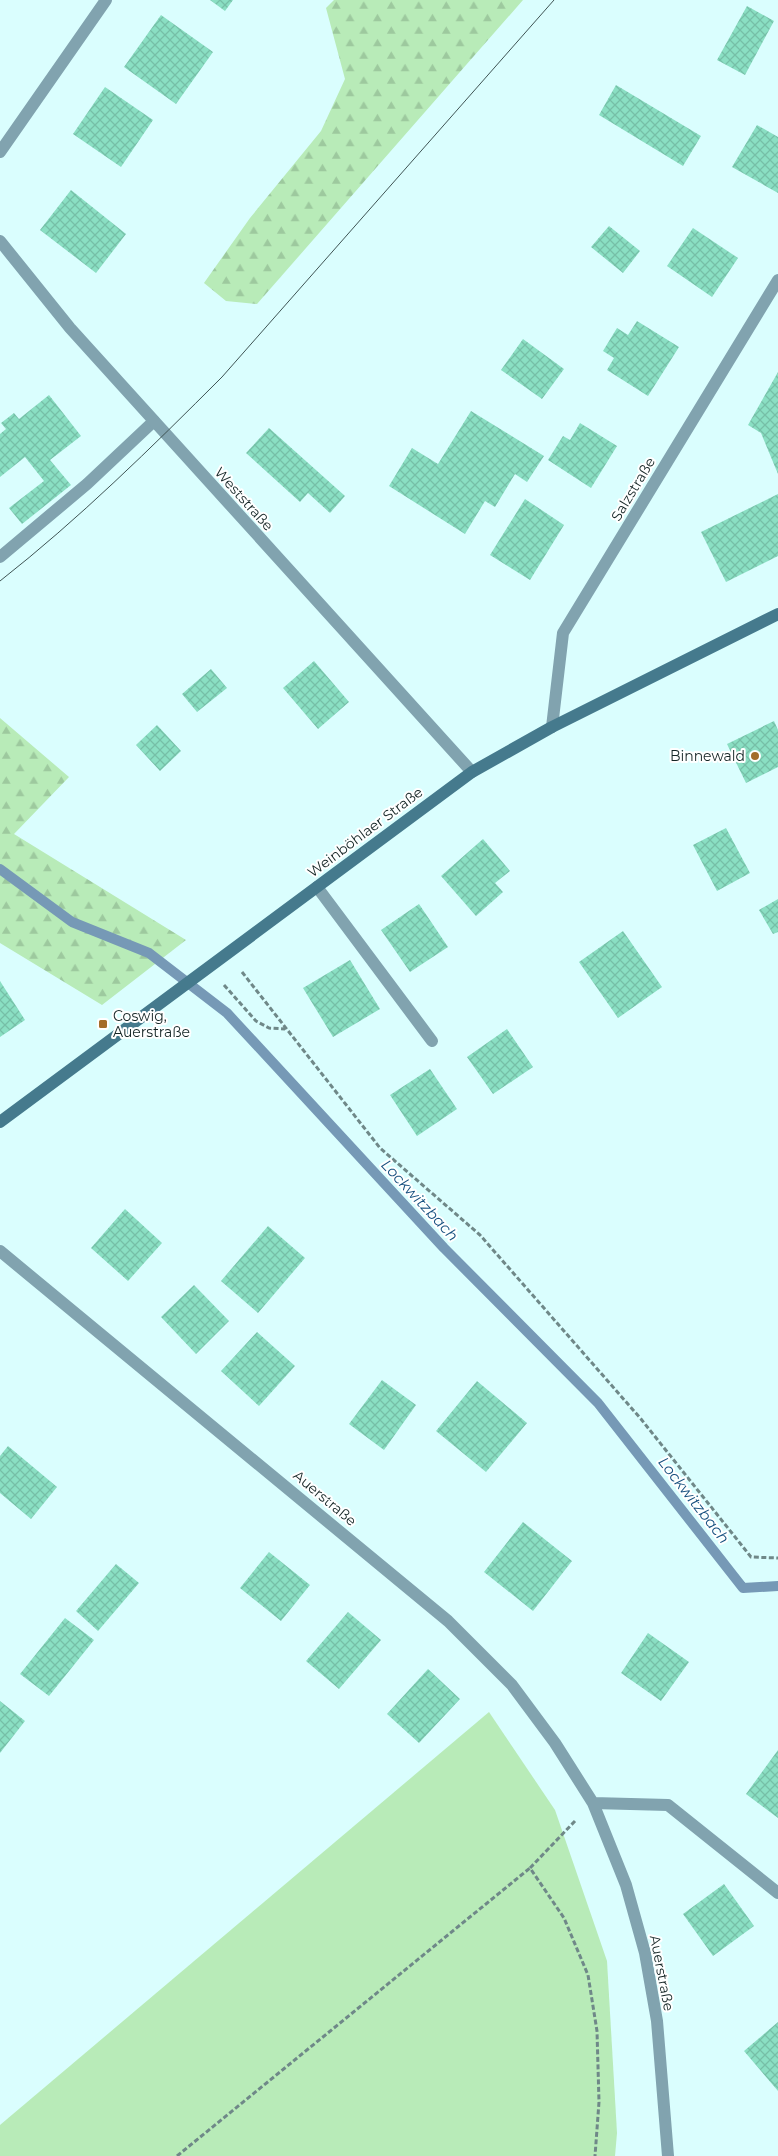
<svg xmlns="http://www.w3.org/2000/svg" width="778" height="2156" viewBox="0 0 778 2156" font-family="Montserrat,sans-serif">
<defs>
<pattern id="forest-firs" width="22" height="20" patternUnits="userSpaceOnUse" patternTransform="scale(1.25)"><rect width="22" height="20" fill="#b8ebb8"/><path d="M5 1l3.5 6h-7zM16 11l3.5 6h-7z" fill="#9dc99e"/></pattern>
<pattern id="building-cross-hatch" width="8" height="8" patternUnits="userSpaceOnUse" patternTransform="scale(1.25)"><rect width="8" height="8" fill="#8adfc3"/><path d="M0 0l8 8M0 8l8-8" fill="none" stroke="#76bfa7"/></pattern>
</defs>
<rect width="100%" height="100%" fill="#dafefe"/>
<path fill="#b8ebb8" d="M489 1712 555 1810 607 1961 617 2133 615 2156H0V2125Z"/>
<path fill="url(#forest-firs)" d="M334 0H523L257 304 226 301 204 283 250 218 321 131 345 79 326 8Z
M0 718 69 777 14 834 186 940 102 1005 0 943Z"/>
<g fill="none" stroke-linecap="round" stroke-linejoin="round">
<path stroke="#7699b6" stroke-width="10" d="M0 869 72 922 149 953 227 1013 444 1248 598 1403 743 1588 778 1586"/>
</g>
<path fill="url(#building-cross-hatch)" d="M210 0H233L225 11Z
M747 6 774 21 745 75 717 60Z
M161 15 213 52 176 104 124 67Z
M616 85 701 136 683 166 599 115Z
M105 87 153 120 121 167 73 134Z
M757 125 778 137V193L732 167Z
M71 190 126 234 96 273 40 230Z
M609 226 640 251 623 273 591 247Z
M693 228 738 258 712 297 667 266Z
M637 321 679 347 648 396 607 370 614 358 603 351 617 328 628 335Z
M523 339 564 369 542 399 501 370Z
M778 372V474L761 433 748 425Z
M49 395 81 436 50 460 71 485 22 524 9 508 44 481 25 457 0 477V434L6 429 1 423 14 413 19 419Z
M471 411 544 456 527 482 515 474 495 507 485 501 465 534 389 486 412 448 438 464Z
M580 423 617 446 591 488 548 460 563 436 570 440Z
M269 428 345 496 330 513 308 493 300 502 246 453Z
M778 494V556L726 582 701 532Z
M525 499 564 525 530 580 490 555Z
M314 661 349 702 318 729 283 688Z
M211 669 227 688 197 712 182 694Z
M774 721 778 730V767L746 783 727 744Z
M157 725 181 751 160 771 136 745Z
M726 828 750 873 717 891 693 845Z
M483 839 510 871 495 883 503 892 476 916 441 876Z
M778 899V932L773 934 759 910Z
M419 904 448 947 410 972 381 930Z
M623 931 662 987 618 1018 579 962Z
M350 960 380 1009 333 1037 303 988Z
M0 981 25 1020 0 1037Z
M507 1029 533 1067 493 1094 467 1057Z
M430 1069 457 1109 417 1136 390 1095Z
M125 1209 162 1243 128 1281 91 1248Z
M268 1226 305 1258 258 1313 221 1281Z
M194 1285 229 1321 196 1354 161 1317Z
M257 1332 295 1366 259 1406 221 1371Z
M382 1380 416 1405 384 1450 349 1424Z
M477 1381 527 1423 486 1472 436 1431Z
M8 1446 57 1487 31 1519 0 1493V1456Z
M523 1522 572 1561 533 1611 484 1572Z
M269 1552 310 1585 281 1621 240 1588Z
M116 1564 139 1583 98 1631 76 1611Z
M348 1612 381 1640 339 1689 306 1661Z
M65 1618 94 1640 49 1696 20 1674Z
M648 1633 689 1662 661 1701 621 1673Z
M428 1669 460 1699 419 1743 387 1714Z
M0 1701 25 1721 0 1753Z
M778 1750V1818L746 1794Z
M724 1884 754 1926 713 1956 683 1914Z
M778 2022V2091L744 2051Z"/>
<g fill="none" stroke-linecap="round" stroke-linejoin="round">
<path stroke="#6f8888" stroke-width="3" stroke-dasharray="5 2.5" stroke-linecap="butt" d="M242 972 380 1148 480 1235 641 1419 751 1557 778 1558
M224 985 256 1021 269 1028 285 1029
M575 1821 530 1868 564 1918 588 1975 597 2031 599 2102 595 2156
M177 2156 530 1868"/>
<path stroke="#81a3af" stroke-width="12" d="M0 557 87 484 154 421
M317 887 432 1041"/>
<path stroke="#81a3af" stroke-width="12" d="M0 152 106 0
M0 241 70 328 472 772
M552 727 563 633 778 280
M0 1251 448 1621 512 1685 555 1743 593 1803 626 1885 645 1953 657 2021 668 2156
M593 1803 668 1805 778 1893"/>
<path stroke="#457a8d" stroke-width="12" d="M0 1122 472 772 552 727 778 614"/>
<path stroke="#3f5454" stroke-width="1" d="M0 581C79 519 151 448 222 377L554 0"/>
</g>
<g fill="#a46c29" stroke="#fff" stroke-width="2">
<circle cx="755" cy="756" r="5"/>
<rect x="98" y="1019" width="10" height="10" rx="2.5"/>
</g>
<g text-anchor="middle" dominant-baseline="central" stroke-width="4" stroke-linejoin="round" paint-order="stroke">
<g font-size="14" fill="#132424" stroke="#fff">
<text transform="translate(633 489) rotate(-59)">Salzstraße</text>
<text transform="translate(244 499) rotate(48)">Weststraße</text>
<text transform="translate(365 832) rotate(-37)">Weinböhlaer Straße</text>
<text transform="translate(325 1498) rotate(40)">Auerstraße</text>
<text transform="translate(662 1973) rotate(79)">Auerstraße</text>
</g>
<g font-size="14" fill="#132424" stroke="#fff" text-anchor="end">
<text x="745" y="756">Binnewald</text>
<text x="113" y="1016" text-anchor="start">Coswig,<tspan x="113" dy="16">Auerstraße</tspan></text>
</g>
<g font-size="15" font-style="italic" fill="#16507f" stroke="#fff">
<text transform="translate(420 1200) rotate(47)">Lockwitzbach</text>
<text transform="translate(694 1500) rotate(52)">Lockwitzbach</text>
</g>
</g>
</svg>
